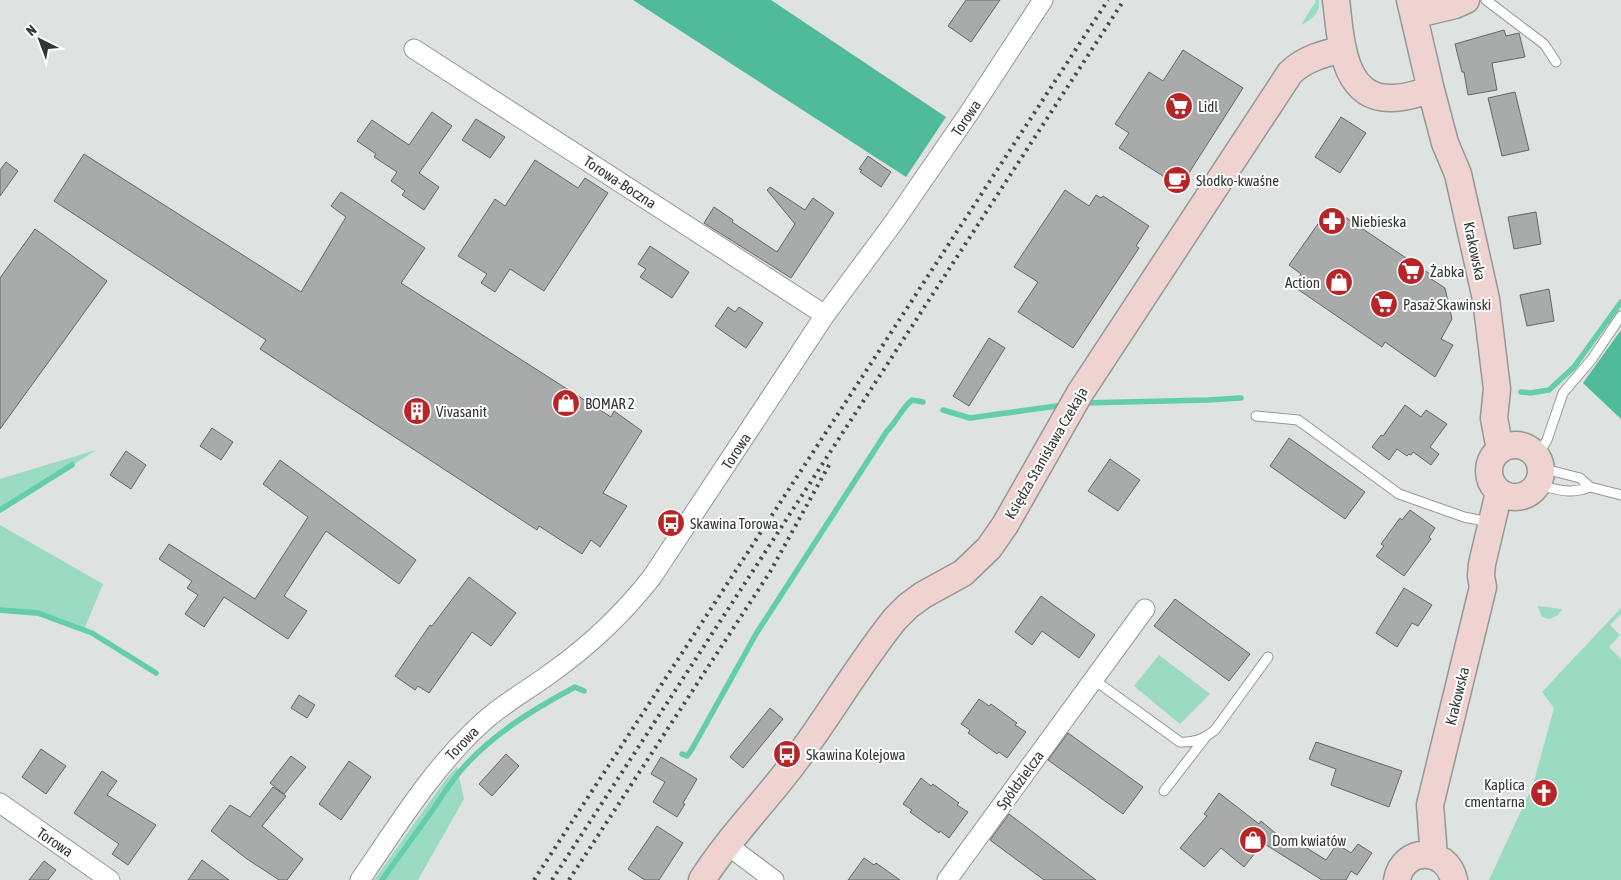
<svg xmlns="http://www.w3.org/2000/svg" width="1621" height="880" viewBox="0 0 1621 880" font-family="'Asap Condensed',sans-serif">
<rect width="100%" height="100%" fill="#dee2e0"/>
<path fill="#9bdbc4" d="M1314 0H1319C1320 13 1313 19 1301 25L1316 1Z
M96 450 0 513V479Z
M0 525 103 584 83 632 38 616 0 613Z
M1538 607V606L1562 609 1558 615 1550 619 1542 617Z
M1621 608V614L1610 625 1620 635 1609 647 1621 659V880H1489L1533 785 1554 708 1542 692Z
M1159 655 1210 694 1180 724 1134 686Z
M457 767 464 799 418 880H374L446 779Z"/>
<path fill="#50bb9a" d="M633 0H771L946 117 906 177Z
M1621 330V419L1583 383Z"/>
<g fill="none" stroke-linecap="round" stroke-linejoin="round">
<path stroke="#64cdac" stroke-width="5.5" d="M1521 392 1530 393 1549 390 1574 367 1621 302
M1083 403 1208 400 1241 398
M943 410 970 418 1064 405
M0 510 72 465
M0 610 38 613 92 633 156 673
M682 754 687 756 692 749 756 634 887 431C897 421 902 408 912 400L923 402
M382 880C399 856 417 832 434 808 443 794 452 780 463 768 494 733 534 709 575 687L584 691"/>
</g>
<path fill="#a8abaa" stroke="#656867" d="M966 0H1000L971 42 948 26Z
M1504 30 1506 36 1519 33 1525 57 1492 63 1497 90 1468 95 1464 72H1462L1455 44Z
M1183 50 1243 88 1180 187 1119 148 1129 133 1115 124 1149 72 1163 81Z
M1515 92 1529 150 1502 156 1488 98Z
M432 112 452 126 419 173 439 187 424 210 402 195 405 191 391 181 397 172 374 157 376 154 357 141 372 120 409 145Z
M1341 117 1366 133 1340 173 1315 157Z
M476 119 505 137 490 158 462 140Z
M84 154 301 292 346 217 331 206 341 192 425 248 401 283 611 417 614 411 642 431 603 493 627 506 600 547 591 540 582 554 539 526 537 530 260 349 266 340 54 201Z
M868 156 891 172 881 187 860 172 862 170 859 169Z
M535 160 578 188 585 178 608 193 544 291 510 269 495 292 481 283 487 274 458 256 495 199 505 206Z
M6 162 18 171 0 196V170Z
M770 187 805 210 813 198 834 213 791 278 704 223 714 207 733 220 732 222 777 252 795 224 767 190Z
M1065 190 1089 206 1096 195 1101 198 1103 196 1149 226 1136 246 1139 248 1073 348 1018 312 1038 282 1014 267Z
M1330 207 1430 274 1428 277 1445 288 1452 319 1441 339 1453 345 1435 377 1385 342 1382 347 1293 286 1301 274 1289 265Z
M1536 212 1541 244 1514 249 1508 217Z
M35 229 107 281 0 429V278Z
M650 246 689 272 672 298 640 277 646 269 638 264Z
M1549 289 1554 321 1527 326 1520 295Z
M728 307 735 312 739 307 763 323 746 348 715 326Z
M989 338 1005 348 969 406 953 396Z
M1405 405 1421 417 1426 410 1447 424 1430 447 1439 454 1431 465 1413 452 1411 455 1409 454 1407 456 1397 449 1389 460 1372 447 1381 435 1383 436Z
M212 428 233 442 221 460 200 446Z
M1289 438 1365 492 1345 519 1270 466Z
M126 451 146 465 131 489 110 475Z
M1110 459 1140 480 1118 511 1088 491Z
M280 460 416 560 399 584 326 531 284 596 307 611 288 639 224 597 204 627 185 614 198 595 187 588 192 581 159 559 169 544 255 599 308 517 263 484Z
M1410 510 1435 528 1429 537 1431 539 1404 576 1376 556 1384 546 1381 544 1400 518 1402 520Z
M469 577 516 613 491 646 472 632 429 693 418 686 415 690 395 676 430 625 432 626Z
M1404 588 1432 605 1418 626 1412 623 1397 647 1376 633Z
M1041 596 1095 635 1079 658 1042 631 1032 645 1015 632Z
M1175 599 1250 654 1229 681 1154 626Z
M299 695 315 705 307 718 291 708Z
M979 699 989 706 991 704 1017 723 1015 725 1026 732 1007 758 999 752 997 754 968 733 970 730 961 724Z
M770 708 783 719 743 768 730 757Z
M1068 733 1143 787 1123 814 1048 760Z
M1316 742 1402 771 1389 807 1331 785 1336 769 1309 759Z
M41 749 66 766 46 794 22 777Z
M506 754 519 766 492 796 479 784Z
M291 756 306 767 284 794 270 783Z
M661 757 697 779 683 803 685 804 677 817 653 802 665 782 651 774Z
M349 761 371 777 341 820 319 804Z
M102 771 117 781 107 795 156 825 128 865 112 854 119 844 74 813Z
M921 778 931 786 933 784 959 803 957 805 968 812 949 838 940 831 939 833 910 812 912 810 903 804Z
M273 787 286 796 262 826 303 859 287 880H279L267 872 247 859 211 831 230 805 250 817Z
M1219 793 1259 824 1261 821 1286 842 1289 837 1326 860 1337 844 1351 853 1358 844 1372 853 1357 875 1351 871 1346 880H1322L1263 843 1244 867 1221 848 1204 867 1180 848 1207 816 1204 814Z
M1009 814 1096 880H1044L990 840Z
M657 826 683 843 659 880H645L628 869Z
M864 858 874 865 876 863 900 880H848Z
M202 860 229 880H188Z
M44 861 56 870 48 880H29Z"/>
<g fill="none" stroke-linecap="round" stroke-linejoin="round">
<g stroke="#959896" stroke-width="11">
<path id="lane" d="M1486 0 1544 44 1556 62
M1256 416 1298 420 1399 494 1464 517 1489 522
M1537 456 1547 440 1563 393 1592 359 1621 316
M1541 468 1580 478 1590 487 1621 495
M1538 485C1557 489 1570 495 1590 487
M1093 679 1180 742C1194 743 1204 739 1215 730L1268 657
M1164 791 1205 738"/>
</g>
<g stroke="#959896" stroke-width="21">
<path id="street" d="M414 49 825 315
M0 803 110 880
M726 844 774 880
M360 880C398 825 433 767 483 722 504 703 528 690 551 673 589 646 623 614 652 577L825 315 894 222 967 116 1043 0
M947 880 1145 609"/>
</g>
<g stroke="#959896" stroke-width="29">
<path id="secondary" d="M1336 0C1341 37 1341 100 1393 98 1406 98 1419 93 1431 90
M1410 0 1431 90 1445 143 1458 174 1486 299 1497 389 1494 418 1500 450
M1426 12 1455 5 1466 0
M1489 471a26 26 0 1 1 52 0a26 26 0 1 1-52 0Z
M1434 856 1430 805 1483 587 1481 576 1482 564 1499 492
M702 880C729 837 766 801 796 760 830 714 859 664 895 619L908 606 923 595 963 573 989 548 1005 525 1080 393 1290 73C1304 59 1323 54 1343 49
M1397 880C1403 846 1447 847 1454 880"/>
</g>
<use href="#lane" stroke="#fff" stroke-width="9"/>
<use href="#street" stroke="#fff" stroke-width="19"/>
<use href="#secondary" stroke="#eed3d0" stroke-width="26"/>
<path stroke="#4a4b4b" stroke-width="4" stroke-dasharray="2.5 5" stroke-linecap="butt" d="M534 880 1108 0
M552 880 1124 0
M569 880 770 572 829 465"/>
</g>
<defs>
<g id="supermarket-disc" transform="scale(1.4375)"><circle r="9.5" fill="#b62627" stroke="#fff"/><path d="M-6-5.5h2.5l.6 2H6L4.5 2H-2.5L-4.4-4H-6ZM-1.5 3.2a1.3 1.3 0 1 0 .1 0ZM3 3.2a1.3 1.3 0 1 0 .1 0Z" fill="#fff"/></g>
<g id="cafe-disc" transform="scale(1.4375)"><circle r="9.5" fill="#b62627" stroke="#fff"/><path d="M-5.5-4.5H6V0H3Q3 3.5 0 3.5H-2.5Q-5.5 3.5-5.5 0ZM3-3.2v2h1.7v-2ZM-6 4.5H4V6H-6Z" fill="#fff"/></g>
<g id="pharmacy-disc" transform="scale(1.4375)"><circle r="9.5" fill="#b62627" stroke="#fff"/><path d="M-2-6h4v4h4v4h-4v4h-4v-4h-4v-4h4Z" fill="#fff"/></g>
<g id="shop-disc" transform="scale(1.4375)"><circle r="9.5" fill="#b62627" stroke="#fff"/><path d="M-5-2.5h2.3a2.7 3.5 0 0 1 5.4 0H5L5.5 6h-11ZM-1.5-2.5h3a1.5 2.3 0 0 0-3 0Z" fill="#fff"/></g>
<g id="building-disc" transform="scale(1.4375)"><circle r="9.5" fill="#b62627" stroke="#fff"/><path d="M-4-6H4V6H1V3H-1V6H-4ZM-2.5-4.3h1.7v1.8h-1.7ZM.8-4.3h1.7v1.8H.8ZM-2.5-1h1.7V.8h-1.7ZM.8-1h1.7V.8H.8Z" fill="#fff"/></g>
<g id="bus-disc" transform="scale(1.4375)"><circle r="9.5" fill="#b62627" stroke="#fff"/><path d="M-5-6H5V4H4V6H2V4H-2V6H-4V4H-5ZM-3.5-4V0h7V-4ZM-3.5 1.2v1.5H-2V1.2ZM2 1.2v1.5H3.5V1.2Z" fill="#fff"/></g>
<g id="church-disc" transform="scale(1.4375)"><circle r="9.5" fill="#b62627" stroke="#fff"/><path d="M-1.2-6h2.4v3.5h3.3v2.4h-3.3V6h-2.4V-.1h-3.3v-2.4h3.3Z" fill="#fff"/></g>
</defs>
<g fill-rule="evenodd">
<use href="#supermarket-disc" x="1179" y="106"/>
<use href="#cafe-disc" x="1177" y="180"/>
<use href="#pharmacy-disc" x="1332" y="221"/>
<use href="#supermarket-disc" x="1411" y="271"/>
<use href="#shop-disc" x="1339" y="282"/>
<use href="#supermarket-disc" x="1384" y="304"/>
<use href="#shop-disc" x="566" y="403"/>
<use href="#building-disc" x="417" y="411"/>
<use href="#bus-disc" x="671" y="523"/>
<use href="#bus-disc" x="787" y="754"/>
<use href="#church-disc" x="1544" y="793"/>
<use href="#shop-disc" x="1253" y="840"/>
</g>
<g text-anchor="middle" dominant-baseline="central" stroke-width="4" stroke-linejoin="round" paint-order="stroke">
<g font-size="15" fill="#343535" stroke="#fff" text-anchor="start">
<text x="1198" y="106">Lidl</text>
<text x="1196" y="180">Słodko-kwaśne</text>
<text x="1351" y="221">Niebieska</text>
<text x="1430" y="271">Żabka</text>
<text x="1320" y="282" text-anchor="end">Action</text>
<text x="1403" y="304">Pasaż Skawinski</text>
<text x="585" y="403">BOMAR 2</text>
<text x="436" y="411">Vivasanit</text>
<text x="690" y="523">Skawina Torowa</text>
<text x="806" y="754">Skawina Kolejowa</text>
<text x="1525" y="784" text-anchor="end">Kaplica<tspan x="1525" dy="17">cmentarna</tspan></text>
<text x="1272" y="840">Dom kwiatów</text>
</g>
<g font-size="15" fill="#343535" stroke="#fff">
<text transform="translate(966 118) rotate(-56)">Torowa</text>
<text transform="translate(620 182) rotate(33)">Torowa-Boczna</text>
<text transform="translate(1475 251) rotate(78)">Krakowska</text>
<text transform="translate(736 451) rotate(-57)">Torowa</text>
<text transform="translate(1046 453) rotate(-60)">Księdza Stanisława Czekaja</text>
<text transform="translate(1457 696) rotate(-76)">Krakowska</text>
<text transform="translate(462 743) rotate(-46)">Torowa</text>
<text transform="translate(1020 780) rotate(-54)">Spółdzielcza</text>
<text transform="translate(55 842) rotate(34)">Torowa</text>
</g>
</g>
<g transform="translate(40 40) rotate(318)" stroke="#ffffff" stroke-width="4" paint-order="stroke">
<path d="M0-4L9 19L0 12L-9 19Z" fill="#343535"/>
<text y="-8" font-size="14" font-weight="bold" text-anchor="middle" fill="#343535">N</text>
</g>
</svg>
